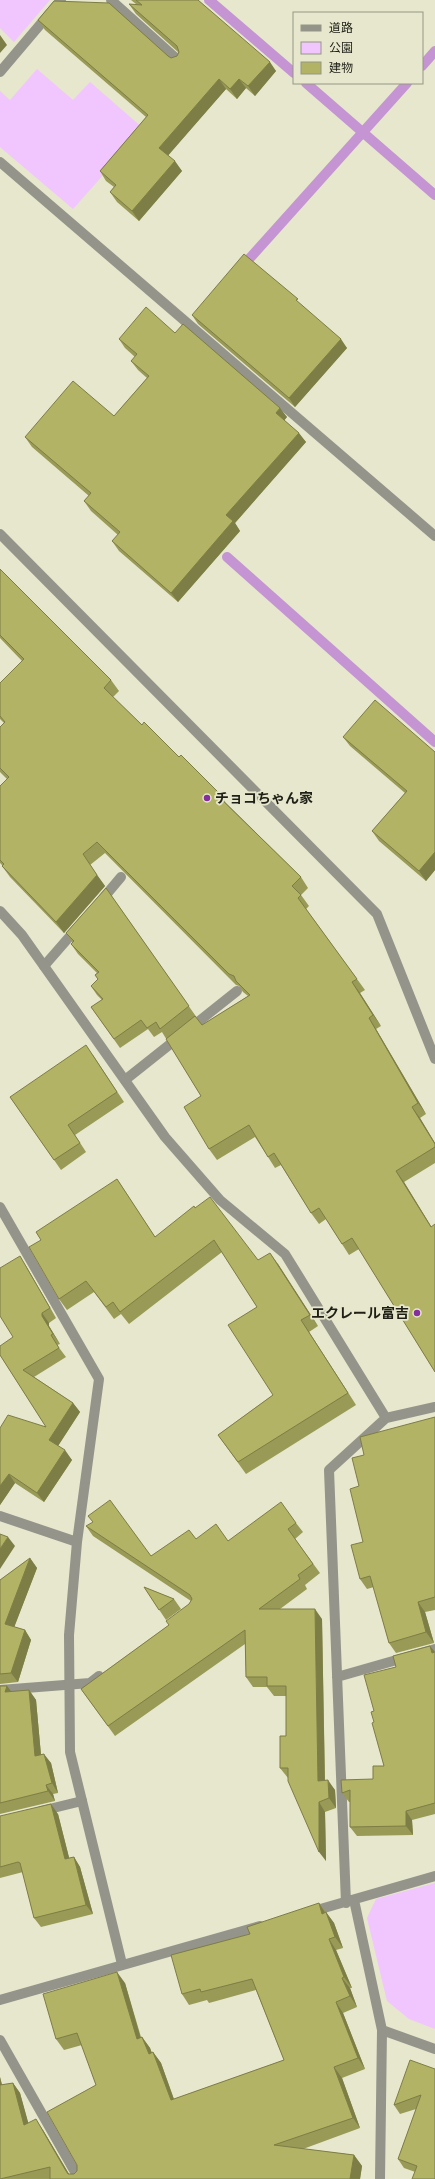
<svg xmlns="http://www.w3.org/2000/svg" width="435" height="2179" viewBox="0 0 435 2179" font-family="'DM Sans','Noto Sans JP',sans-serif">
<rect width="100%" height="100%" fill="#e6e7cd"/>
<path fill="#f1c5fe" d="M0 0H50L14 42 0 28Z
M37 69 73 100 90 82 144 129 73 209 0 147V91L10 100Z
M435 1883V2029L409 2019 387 2001 367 1918 376 1899Z"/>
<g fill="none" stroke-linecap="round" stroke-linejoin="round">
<path stroke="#c494d3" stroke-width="10" d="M209 0 294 73
M422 66 435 51
M306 83 435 195
M241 268 407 83
M227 557 435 742"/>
<path stroke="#94948a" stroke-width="10" d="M111 0 179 61
M100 902 121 877
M44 966 78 927
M125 1080 237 991
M0 1690 90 1683 99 1676
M41 1811 82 1801"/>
<path stroke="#94948a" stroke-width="10" d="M0 72 61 0
M0 162 435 536
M0 911 22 935 165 1137 220 1200 285 1254 386 1418 435 1407
M0 1207 99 1379 77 1542 69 1635 70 1752 122 1964
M0 1516 77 1542
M337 1677 435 1649
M354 1900 382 2030 380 2179
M346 1903 329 1470 386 1418
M310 1912 435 1876
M0 2000 260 1926
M382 2030 435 2049
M0 2040 79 2179"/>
<path stroke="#94948a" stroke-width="10" d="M0 534 377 914 435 1059"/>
</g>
<path fill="#999a56" d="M131 0H198L276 71 255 96 246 88 237 99 226 89 168 155 182 171 139 221 117 202 110 192 114 187 106 181 100 171 146 117 45 30 38 20 168 56 171 58 177 56 178 52 136 14 129 4H136Z
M302 305 347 348 295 407 198 324 192 315Z
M175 333 287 417 284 420 306 442 235 523 240 531 178 602 119 551 112 541 118 535 91 511 84 501 89 496 32 447 25 437 114 416 147 378 138 370 131 361 135 357 125 348 119 339Z
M0 569 111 680 119 691 113 697 142 725 218 792 226 803 301 877 308 888 301 895 309 906 306 909 365 990 360 993 381 1026 376 1029 426 1114 420 1118 435 1143V1163L404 1182 431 1226 435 1372 359 1249 349 1255 342 1244 326 1219 319 1224 311 1213 281 1165 275 1168 268 1157 255 1137 217 1160 209 1149 201 1096 162 1032 154 1037 148 1029 120 1048 91 1007 102 1000 97 995 91 986 98 979 95 975 97 973 78 954 71 944 73 943 66 933 106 888 202 1025 248 996 243 992 239 986 236 985 105 853 90 865 105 886 64 933 10 877 2 866H3L0 863V786L7 779 0 772V727L4 723 0 719V683L22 661 0 638Z
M343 737 435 752V870L426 881 379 841 372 831 405 793 350 746Z
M93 1055 124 1102 75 1135 86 1152 61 1170 10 1097Z
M117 1179 155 1237 195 1208 258 1260 278 1264 318 1326 309 1332 356 1405 246 1474 218 1435 273 1395 257 1307 222 1252 129 1324 121 1314 114 1319 94 1292 67 1310 59 1299 41 1240Z
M26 1266 56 1318 49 1323V1326L60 1344 57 1345 66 1357 34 1377 73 1403 80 1412 58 1446 72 1460 44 1502 15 1483 0 1505V1428L46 1427 0 1355 13 1337Z
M435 1417V1610L425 1612 434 1643 396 1653 389 1643 374 1587 367 1589 360 1579 363 1542 359 1486 364 1455Z
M296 1523 303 1532 295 1539 320 1573 305 1585 307 1589 280 1609 322 1619 325 1780 335 1790 336 1808 325 1812 326 1861 288 1778 280 1768 286 1736V1696H274L267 1687H253L246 1677 245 1644 115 1736 81 1689 169 1625 189 1604 191 1601 93 1536 86 1526 151 1556 196 1539 228 1541Z
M30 1558 37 1568 14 1627 25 1630 31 1640 18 1682 0 1684V1580Z
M144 1587 174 1599 181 1609 166 1620Z
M430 1646 435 1652V1814L412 1820 413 1835 357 1836 350 1827V1802H349L342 1793 373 1779 384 1766 374 1722V1711L396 1667Z
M0 1686H7L11 1692 29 1690 36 1700 41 1755 51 1763 58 1793 53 1794 55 1801 0 1814Z
M58 1814 69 1858 74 1857 80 1867 93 1914 41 1927 34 1918 23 1872 0 1878V1816Z
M319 1903 334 1923 343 1948 336 1950 352 1988H350L357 2007 343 2013 365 2069 342 2078 360 2128 303 2149 354 2155 362 2166 360 2179H0V2077L2 2085 13 2083 20 2093 28 2123 43 2130 69 2174H74L77 2171 96 2085 82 2045 64 2050 56 2039 125 1983 141 2037H142L150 2048 152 2053 153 2052 161 2063 174 2099 284 2060 256 1990 209 2003 207 2000 189 2005 182 1994 250 1934Z
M435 2069V2179L404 2168 398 2159 416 2109 400 2114 394 2105Z"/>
<path fill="#7d7d46" d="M0 35 7 45 0 53Z
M270 62 276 71 255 96 248 86Z
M219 79 226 89 166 158 159 148Z
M239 79 246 88 237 99 230 89Z
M175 161 182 171 139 221 132 211Z
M341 339 347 348 295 407 289 398Z
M280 408 287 417 283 422 276 413Z
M299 433 306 442 235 523 240 531 178 602 171 593 226 515Z
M435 852V870L426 881 419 871Z
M97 875 105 886 64 933 56 922Z
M352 982 360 993 381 1026 373 1015Z
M369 1018 376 1029 426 1114 418 1103Z
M412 1107 420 1118 435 1143V1144Z
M396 1171 404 1182 435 1233 431 1227Z
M270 1253 278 1264 318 1326 310 1315Z
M20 1256 26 1266 56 1318 50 1308Z
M42 1313 49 1323V1326L60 1344 53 1334 42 1316Z
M301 1320 309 1332 356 1405 348 1393Z
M73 1403 80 1412 56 1449 49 1440Z
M65 1450 72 1460 44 1502 37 1493Z
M9 1474 15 1483 0 1505V1486Z
M8 1537 15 1546 0 1569V1549Z
M30 1558 37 1568 12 1633 5 1624Z
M418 1602 425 1612 434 1643 426 1632Z
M315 1609 322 1619 325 1790 318 1781Z
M25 1630 31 1640 18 1682 11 1673Z
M430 1646 435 1652 432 1653Z
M7 1686 14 1695 5 1692Z
M29 1690 36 1700 42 1766 35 1756Z
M44 1754 51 1763 58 1793 52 1783Z
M328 1780 335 1790 336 1808 329 1798Z
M46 1785 53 1794 55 1801 48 1791Z
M319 1802 325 1812 326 1861 319 1852Z
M51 1804 58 1814 72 1869 65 1859Z
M406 1811 412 1820 413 1835 406 1826Z
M74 1857 80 1867 93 1914 86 1905Z
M319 1903 326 1914H322Z
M326 1912 334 1923 343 1948 335 1937Z
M329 1939 336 1950 352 1988 344 1977Z
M117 1972 125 1983 144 2050 137 2039Z
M342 1978 350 1988 357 2007 350 1996Z
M336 2002 343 2013 365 2069 358 2058Z
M142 2037 150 2048 156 2065 149 2054Z
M153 2052 161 2063 178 2111 171 2100Z
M334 2067 342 2078 360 2128 353 2118Z
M0 2077 5 2097 0 2090Z
M13 2083 20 2093 32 2136 24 2125Z
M36 2119 43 2130 72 2179 66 2171Z
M354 2155 362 2166 360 2179H350Z"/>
<path fill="#b2b364" stroke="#7d7d46" d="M136 0H198L270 62 248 86 239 79 230 89 219 79 159 148 175 161 132 211 110 192 116 185 100 171 148 115 38 20 54 1 109 3 168 56 171 58 177 56 179 52 177 46 129 4 142 5Z
M244 254 298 299 296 300 341 339 289 398 192 315Z
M146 307 175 333 183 324 280 408 276 413 299 433 226 515 233 521 171 593 112 541 120 532 84 501 91 493 25 437 73 381 114 416 149 376 131 361 137 354 119 339Z
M0 569 111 680 104 688 142 725 144 722 179 757 181 755 218 792 216 794 301 877 292 886 301 895 298 898 357 979 352 982 373 1015 369 1018 418 1103 412 1107 435 1144V1147L396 1171 431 1227 435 1224V1372L352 1238 342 1244 319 1208 311 1213 274 1153 268 1157 249 1125 209 1149 184 1107 201 1096 166 1039 195 1016 202 1025 250 995 236 981 234 976 229 974 97 842 83 854 97 875 56 922 2 866 4 864 0 860V786L9 777 0 768V727L5 722 0 716V683L24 659 0 635Z
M375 700 435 752V852L419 871 372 831 407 791 343 737Z
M106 888 189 1006 160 1029 156 1022 147 1028 141 1020 114 1039 91 1007 103 999 91 986 98 979 95 975 99 972 71 944 74 941 66 933Z
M86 1045 117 1092 68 1125 80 1143 54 1160 10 1097Z
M117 1179 155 1237 194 1206 195 1208 210 1197 258 1260 270 1253 310 1315 301 1320 348 1393 238 1462 218 1435 273 1395 228 1325 257 1307 214 1240 120 1312 113 1302 106 1307 86 1281 59 1299 29 1247 41 1240 36 1232Z
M20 1256 50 1308 42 1313V1316L53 1334 51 1335 59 1348 23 1370 73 1403 49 1440 65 1450 37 1493 9 1474 0 1486V1428L8 1415 46 1427 0 1355V1346L13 1337 0 1316V1268Z
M435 1417V1597L418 1602 426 1632 389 1643 370 1576 360 1579 351 1545 363 1542 350 1489 359 1486 352 1458 364 1455 360 1437Z
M110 1500 151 1556 189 1530 196 1539 216 1524 228 1541 281 1502 296 1523 288 1529 313 1564 298 1575 300 1579 259 1609H315L318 1781 328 1780 329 1798 319 1802V1852L288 1781V1768H280V1736H286V1686H267V1677H246L245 1630 108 1726 81 1689 169 1625 166 1621 189 1604 192 1599 190 1595 86 1526 93 1522 88 1516Z
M0 1534 8 1537 0 1549Z
M30 1558 5 1624 25 1630 11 1673 0 1674V1580Z
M144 1587 174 1599 159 1610Z
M430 1646 432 1653 435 1652V1803L406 1811V1826L350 1827V1790L342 1793 341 1780 373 1779V1766H384L372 1723 374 1722 371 1712 374 1711 364 1675 396 1667 393 1656Z
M0 1686H7L5 1692 29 1690 35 1756 44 1754 52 1783 46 1785 48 1791 0 1803Z
M51 1804 65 1859 74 1857 86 1905 34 1918 20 1863 18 1862 0 1867V1816Z
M319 1903 322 1914 326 1912 335 1937 329 1939 344 1977 342 1978 350 1996 336 2002 358 2058 334 2067 353 2118 274 2145 354 2155 350 2179H50V2167L0 2179V2085L13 2083 24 2125 36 2119 66 2171 68 2174H74L77 2171V2165L47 2112 96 2085 77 2033 56 2039 43 1994 117 1972 137 2039 142 2037 149 2054 153 2052 171 2100 284 2060 252 1979 201 1992 200 1989 182 1994 171 1955 250 1934 247 1927Z
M410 2060 435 2069V2179H412L417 2166 398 2159 421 2095 394 2105Z"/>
<g fill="#852f9c" stroke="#e6e7cd" stroke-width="1.5">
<circle cx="207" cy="798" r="4"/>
<circle cx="417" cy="1313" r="4"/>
</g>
<g text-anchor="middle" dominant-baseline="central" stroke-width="3.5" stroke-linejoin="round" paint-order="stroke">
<g font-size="14" font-weight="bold" fill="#1f1f16" stroke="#e6e7cd" text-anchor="start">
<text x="215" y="798">チョコちゃん家</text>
<text x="409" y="1313" text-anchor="end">エクレール富吉</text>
</g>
</g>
<rect x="293" y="12" width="130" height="72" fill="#e6e7cd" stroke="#969784"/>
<rect x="301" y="25" width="20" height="6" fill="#94948a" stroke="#969784"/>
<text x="329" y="32" font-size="12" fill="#1f1f16">道路</text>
<rect x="301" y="42" width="20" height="12" fill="#f1c5fe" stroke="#969784"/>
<text x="329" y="52" font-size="12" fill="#1f1f16">公園</text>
<rect x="301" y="62" width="20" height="12" fill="#b2b364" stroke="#969784"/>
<text x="329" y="72" font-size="12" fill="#1f1f16">建物</text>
</svg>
